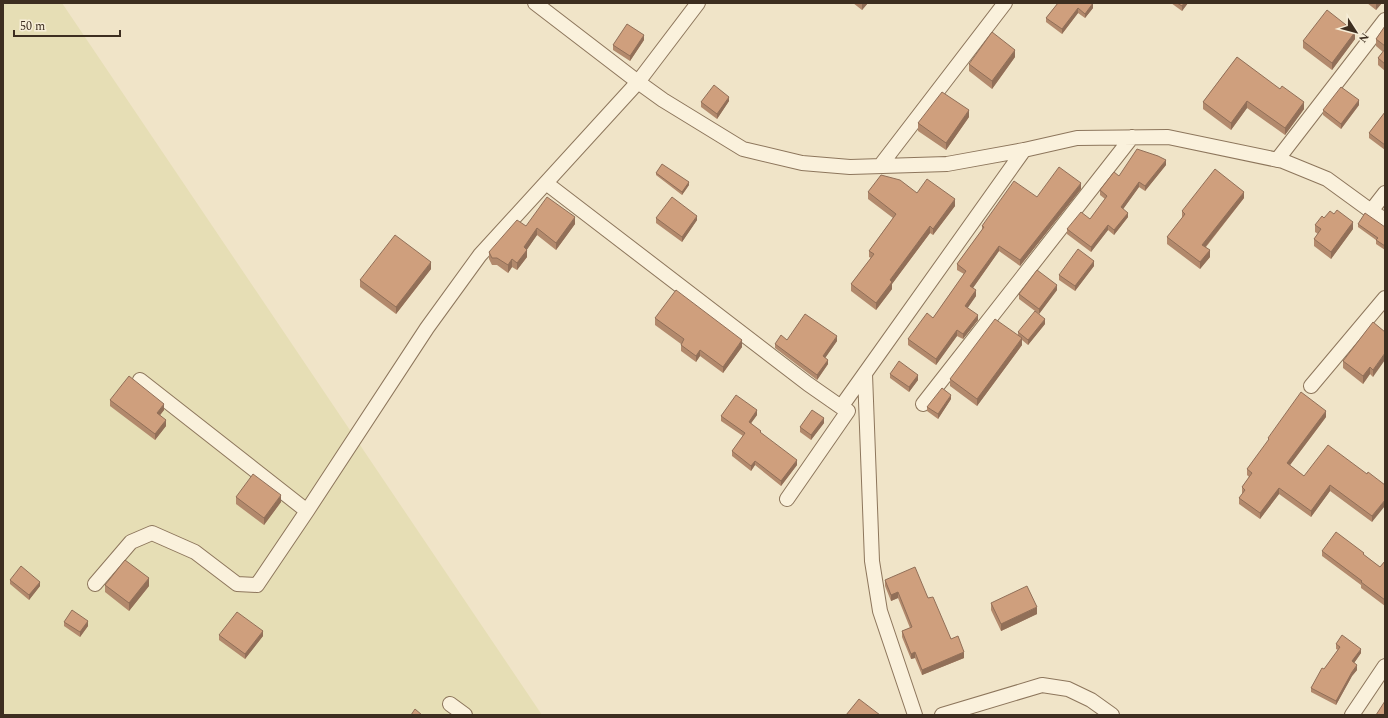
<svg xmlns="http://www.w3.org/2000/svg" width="1388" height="718" viewBox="0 0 1388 718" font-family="Spectral,serif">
<rect width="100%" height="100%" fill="#f0e4c8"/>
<path fill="#e6deb5" d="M3 3H62L542 715H3Z"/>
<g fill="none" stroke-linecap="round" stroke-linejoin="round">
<g stroke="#8d765c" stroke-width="16">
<path id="minor" d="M535 3 638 82 663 100 743 149 802 163 850 167 947 164 1024 150 1077 138 1168 137 1283 161 1327 179 1371 211 1385 220
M1277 160 1385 20
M880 166 1005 3
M546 183 808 384 841 407 1024 150
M1371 211 1385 193
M865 374 872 561 880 611 915 715
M140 380 307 511
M1311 386 1385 298
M923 404 1132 137
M787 499 848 411 841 407
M95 584 131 542 152 533 195 552 237 584 257 585 307 511 427 328 480 255 638 82 698 3
M450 704 465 715
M942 715 1042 685 1068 689 1091 700 1112 715
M1352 715 1385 666"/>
</g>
<use href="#minor" stroke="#faf1dc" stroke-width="14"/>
</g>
<path fill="#b2896c" d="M853 3H868L862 10Z
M1058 3 1093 8 1085 18 1078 13 1062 34 1046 22V18Z
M1171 3H1188L1182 11Z
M1367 3H1382L1376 10Z
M1385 26V71L1378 65V58L1383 52 1376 46V39Z
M1355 39 1332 70 1303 48V41Z
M644 40 630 61 613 50V45Z
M1015 57 992 89 969 71V64Z
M1237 57 1304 109 1285 135 1247 108 1231 130 1203 109V102Z
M729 101 717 119 701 107V102Z
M1359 105 1341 129 1323 115V110Z
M1385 112V150L1369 138V133Z
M969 117 946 150 918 131V123Z
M1166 165 1145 191 1139 187 1123 209 1128 217 1114 235 1108 230 1091 252 1067 234V229L1090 219 1105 199 1100 195V190L1119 176Z
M656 173 689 185 682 195 656 175Z
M1081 189 1020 266 999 251 973 288 976 296 967 308 978 320 963 339 957 336 936 365 908 345V339L933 318 964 274 957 270V264L982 230V226L1037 197Z
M868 192 917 193 955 206 933 235 930 233 892 284V289L876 310 851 291V284L871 258 869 257V251L893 218 868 199Z
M1244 198 1206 247 1210 257 1200 269 1167 244V237L1182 218V211Z
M1334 214 1353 229 1331 259 1314 246V239L1318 234 1315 232V225L1324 218Z
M656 218 697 220 682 242 656 223Z
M575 224 556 250 537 235 527 249V257L517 270 512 267 508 273 497 265H492L489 259V252L526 226Z
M1358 224 1385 227V250L1376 244V240L1358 227Z
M1094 266 1075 291 1059 280V275Z
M431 269 396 314 360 287V280Z
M1057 290 1039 314 1019 299V294Z
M655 318 742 347 723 373 700 356 696 362 681 351V344L655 325Z
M1045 324 1028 345 1022 340V345L977 406 950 386V379L1018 335V332Z
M1385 332 1373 377 1370 374 1363 384 1343 368V361Z
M787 340 837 341 825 358 828 364 817 380 775 348V344Z
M890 374 918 380 909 392 890 378Z
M951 399 938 419 927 411V407Z
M110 400 164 410 160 415 166 426 155 440 110 406Z
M757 415 751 423 761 433 797 465 781 486 755 465 751 471 732 456V451L743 436 721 421V416Z
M1326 417 1290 465 1304 476 1367 474 1385 485 1372 522 1330 491 1311 517 1279 494 1260 519 1239 504V498L1243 494 1242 493V487L1249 477 1247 475V469L1268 442V438Z
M824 423 811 440 800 432V427Z
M236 497 281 502 264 525 236 504Z
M1322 551 1364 555 1380 567 1385 561V606L1361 588V585L1322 556Z
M10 580 40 586 29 600 10 584Z
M885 580 928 598 951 639 964 658 922 675 915 658 911 659 902 637V631L910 628 898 598 891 601 885 586Z
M105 585 149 586 129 611 105 592Z
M991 603 1037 614 1001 631 991 610Z
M64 622 88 626 80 637 64 626Z
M219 635 263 636 245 659 219 640Z
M1336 644 1361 653 1354 663 1357 670 1352 676 1336 705 1311 692V688L1324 669 1338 650 1336 649Z"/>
<path fill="#916f58" d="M862 3H868L862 10Z
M1093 3V8L1085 18V14Z
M1184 3H1188L1182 11V6Z
M1377 3H1382L1376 10V4Z
M1078 8V13L1062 34V29Z
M1355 32V39L1332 70V63Z
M644 35V40L630 61V56Z
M1015 50V57L992 89V81Z
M729 97V101L717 119V114Z
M1359 100V105L1341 129V124Z
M1247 101V108L1231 130V123Z
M1304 102V109L1285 135V128Z
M969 110V117L946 150V143Z
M1166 160V165L1145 191V186Z
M689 182V185L682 195V192Z
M1139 182V187L1121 212V207Z
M1081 183V189L1020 266V260Z
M1244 192V198L1202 251V245Z
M955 199V206L933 235V229Z
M1128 213V217L1114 235V230Z
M697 216V220L682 242V237Z
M575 217V224L556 250V243Z
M1353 222V229L1331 259V252Z
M1108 225V230L1091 252V247Z
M930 226V233L892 284V289L876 310V303L890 280Z
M537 228V235L524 254V247Z
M999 246V251L970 292V286Z
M527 250V257L517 270V263Z
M1210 250V257L1200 269V262Z
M512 259V267L508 273V265Z
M1094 261V266L1075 291V286Z
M431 262V269L396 314V307Z
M1057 285V290L1039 314V309Z
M976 290V296L965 312V306Z
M978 315V320L963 339V334Z
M1045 319V324L1028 345V340Z
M957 330V336L936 365V359Z
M837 336V341L823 361V356Z
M1022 338V345L977 406V399Z
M742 340V347L723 373V367Z
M700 350V356L696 362V356Z
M1385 353V360L1373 377V370Z
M828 360V364L817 380V375Z
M1370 367V374L1363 384V376Z
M918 375V380L909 392V387Z
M951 395V399L938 419V414Z
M164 404V410L157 419V413Z
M757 410V415L749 426V422Z
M1326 411V417L1287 469V463Z
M824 418V423L811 440V435Z
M166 420V426L155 440V434Z
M797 460V465L781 486V481Z
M755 461V465L751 471V466Z
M1330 485V491L1311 517V511Z
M1279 488V494L1260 519V513Z
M281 495V502L264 525V518Z
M1385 500V506L1372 522V516Z
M149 578V586L129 611V603Z
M40 582V586L29 600V595Z
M898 592V598L891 601V595Z
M1037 607V614L1001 631V624Z
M88 621V626L80 637V632Z
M263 631V636L245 659V654Z
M1361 649V653L1352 666V661Z
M915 652V658L911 659V654Z
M964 652V658L922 675V670Z
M1357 665V670L1352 676 1336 705V701L1352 672Z"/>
<path fill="#cf9f7d" stroke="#916f58" d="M1058 3H1093L1085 14 1078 8 1062 29 1046 18Z
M1177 3H1184L1182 6Z
M1327 10 1355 32 1332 63 1303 41Z
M627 24 644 35 630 56 613 45Z
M1385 26V46L1376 39Z
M992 32 1015 50 992 81 969 64Z
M1385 49V64L1378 58Z
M1237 57 1280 89 1282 86 1304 102 1285 128 1247 101 1231 123 1203 102Z
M714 85 729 97 717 114 701 102Z
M1341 87 1359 100 1341 124 1323 110Z
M942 92 969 110 946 143 918 123Z
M1385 112V145L1369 133Z
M1137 149 1158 156 1166 160 1145 186 1139 182 1121 207 1128 213 1114 230 1108 225 1091 247 1067 229 1081 212 1090 219 1107 196 1100 190 1114 172 1119 176Z
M662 164 689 182 682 192 656 173Z
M1059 167 1081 183 1020 260 999 246 970 286 976 290 965 306 978 315 963 334 957 330 936 359 908 339 927 313 933 318 966 271 957 264 984 227 982 226 1014 181 1037 197Z
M1215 169 1244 192 1202 245 1210 250 1200 262 1167 237 1185 214 1182 211Z
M881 175 900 180 917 193 927 179 955 199 933 229 930 226 890 280 892 282 876 303 851 284 874 254 869 251 896 214 868 192Z
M547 197 575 217 556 243 537 228 524 247 527 250 517 263 512 259 508 265 497 258H492L489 252 517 220 526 226Z
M672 197 697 216 682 237 656 218Z
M1337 210 1353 222 1331 252 1314 239 1321 229 1315 225 1322 216 1324 218 1330 211 1334 214Z
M1365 213 1385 227V246L1376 240 1378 238 1358 224Z
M395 235 431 262 396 307 360 280Z
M1078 249 1094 261 1075 286 1059 275Z
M1037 270 1057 285 1039 309 1019 294Z
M676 290 742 340 723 367 700 350 696 356 681 345 684 339 655 318Z
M1035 311 1045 319 1028 340 1018 332Z
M805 314 837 336 823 356 828 360 817 375 775 344 781 335 787 340Z
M995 319 1022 338 977 399 950 379Z
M1373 322 1385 332V353L1373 370 1370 367 1363 376 1343 361Z
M899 361 918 375 909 387 890 374Z
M129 376 164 404 157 413 166 420 155 434 110 400Z
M942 388 951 395 938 414 927 407Z
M1301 392 1326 411 1287 463 1304 476 1328 445 1367 474 1368 472 1385 485V500L1372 516 1330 485 1311 511 1279 488 1260 513 1239 498 1245 490 1242 487 1252 473 1247 469 1269 439 1268 438Z
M736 395 757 410 749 422 761 431 760 432 797 460 781 481 755 461 751 466 732 451 745 433 721 416Z
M812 410 824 418 811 435 800 427Z
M253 474 281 495 264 518 236 497Z
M1336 532 1364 553 1363 554 1380 567 1385 561V600L1361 582 1362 581 1322 551Z
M125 560 149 578 129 603 105 585Z
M21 566 40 582 29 595 10 580Z
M915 567 928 598 933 597 951 639 958 636 964 652 922 670 915 652 911 654 902 631 912 627 898 592 891 595 885 580Z
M1027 586 1037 607 1001 624 991 603Z
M72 610 88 621 80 632 64 622Z
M237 612 263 631 245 654 219 635Z
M1342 635 1361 649 1352 661 1357 665 1352 672 1336 701 1311 688 1322 668 1324 669 1340 647 1336 644Z
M859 699 880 715H846Z
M1385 701V715H1376Z
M415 709 422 715H411Z"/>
<rect width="1388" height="718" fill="none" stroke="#3d2e20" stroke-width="8"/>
<g transform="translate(1356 32) rotate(126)" stroke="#f7eed8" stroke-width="3" paint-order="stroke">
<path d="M0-3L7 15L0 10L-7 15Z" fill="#3d2e20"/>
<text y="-6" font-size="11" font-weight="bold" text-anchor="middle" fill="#3d2e20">N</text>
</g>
<path d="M14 30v6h106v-6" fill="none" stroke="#3d2e20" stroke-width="2"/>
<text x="20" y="30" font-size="12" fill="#3d2e20" stroke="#f7eed8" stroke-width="3" paint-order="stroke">50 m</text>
</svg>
